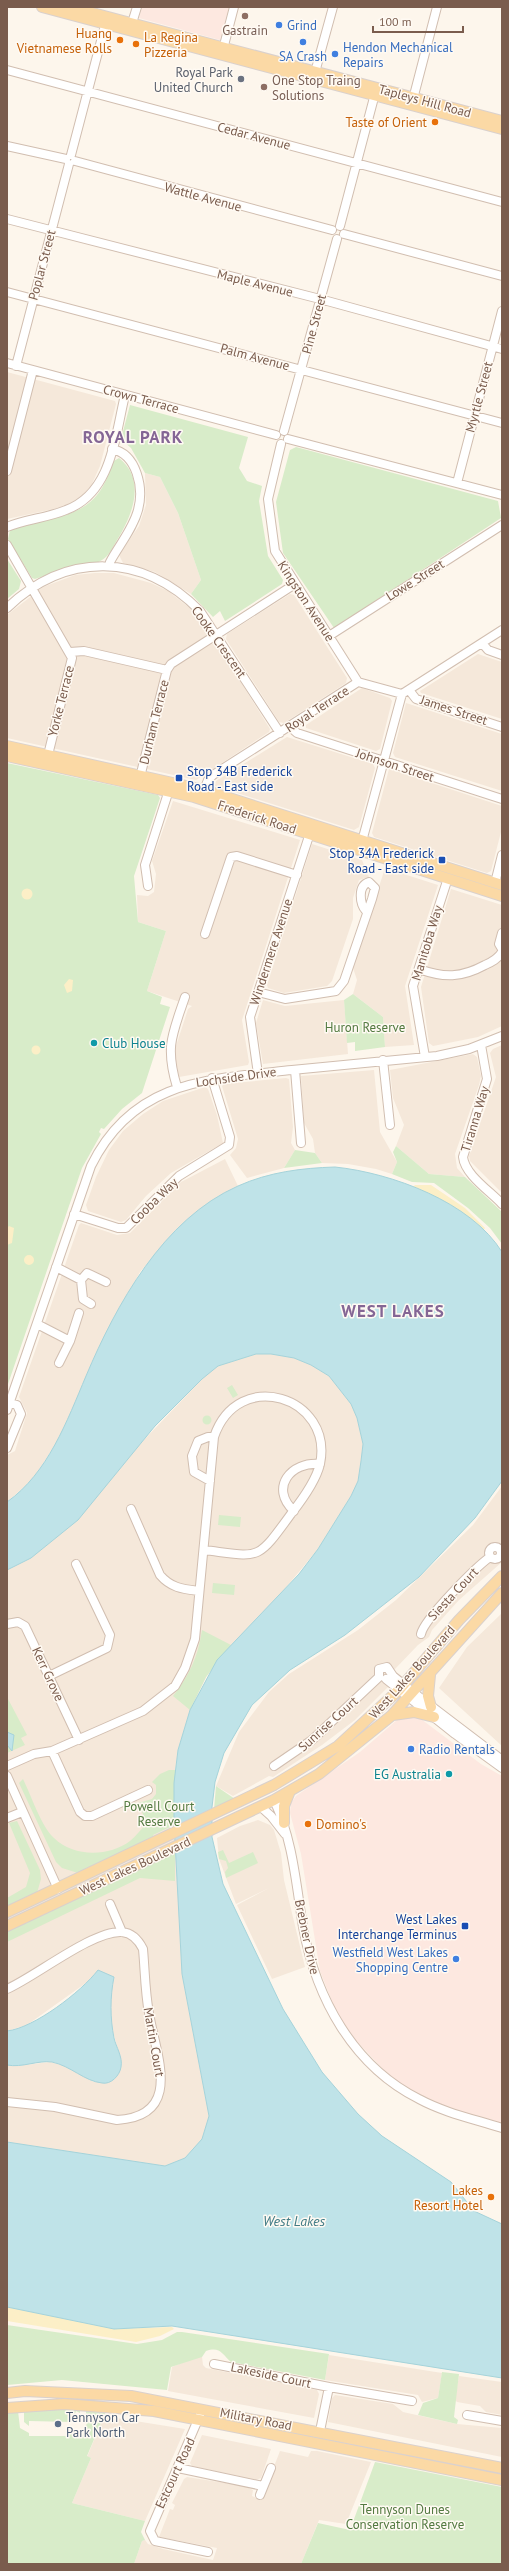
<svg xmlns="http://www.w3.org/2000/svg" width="509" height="2571" viewBox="0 0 509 2571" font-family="'PT Sans',sans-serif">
<rect width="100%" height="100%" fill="#fdf6ec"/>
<path fill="#f5e8da" d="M7 372 115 401 116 404 100 466 91 486 80 498 63 507 7 519Z
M145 473 160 477 178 513 201 580 191 594 155 572 123 563 119 555 139 526 146 505Z
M95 573H114L151 583 168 591 191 609 207 629 206 633 213 644H217L270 729 269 732 196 780 7 738V615L43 587 75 575Z
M290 594 294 595 347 678 346 683 284 723 279 722 226 639 227 634Z
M478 654 502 662V719L421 693 420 691Z
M362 688 390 698 392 701 380 749 376 751 306 728V725Z
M406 703 502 734V791L395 757 393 753Z
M287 737 373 764 375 768 359 827 354 830 215 786 216 781Z
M389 769 502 806V828L491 871 487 873 374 837 372 833Z
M173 801 300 840 244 1014 242 1020 249 1062 248 1065 179 1077 175 1056 176 1046 188 1009 192 1006 147 991 166 931 138 922 137 895 148 896 154 892 156 874 152 861Z
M312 844 362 860 369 877 359 880 353 898V919L332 981 327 986 284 993 268 988 267 985Z
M385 868 438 885 405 986 414 1045 385 1047 383 1017 353 994 357 980 353 968Z
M451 889 502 905V1026L478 1037 433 1046 429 1043 421 987Z
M263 1000 285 1006 344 1000 348 1054 263 1064 256 1023Z
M502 1045V1193L470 1161 469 1156 496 1077 490 1053 493 1049Z
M473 1054 477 1057 481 1076 479 1085 455 1154 457 1168 465 1177 429 1174 396 1146 404 1125 393 1098 390 1070Z
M374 1070 380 1132 397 1162 392 1174 376 1169 348 1164 322 1163 315 1153 313 1139 304 1123 301 1076Z
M286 1078 289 1079 293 1127 291 1143 295 1150 284 1168 247 1178 230 1155 236 1148 238 1139 222 1086 224 1084Z
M205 1087 208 1089 217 1115 223 1143 171 1173 146 1196 126 1220 121 1222 88 1211 86 1205 96 1177 109 1150 123 1131 143 1114 163 1101Z
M225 1159 238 1186 190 1217 169 1238 140 1272 97 1352 61 1436 32 1480 7 1502V1455L15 1451 27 1413 19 1397 79 1225 81 1223 117 1235 130 1233 181 1182Z
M256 1354H271L294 1358 311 1365 329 1376 351 1404 357 1418 363 1444 361 1461 358 1481 351 1496 318 1549 278 1597 231 1645 206 1677 190 1710 178 1750 174 1783V1823L182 1974 209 2116 202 2139 185 2158 165 2166 7 2142V2065L16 2066 50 2062 63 2065 94 2082 120 2056 111 2025V1994L114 1977 90 1980 27 2025 7 2031V1570L31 1558 208 1373 218 1366Z
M502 1486V1562L459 1600 432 1630 429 1637 418 1645 395 1669 384 1682 388 1687 355 1720 322 1745 273 1777 269 1776 233 1796 216 1786 239 1732 269 1692 289 1674 358 1630 396 1600 473 1525Z
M502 1613V1746L439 1688 467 1647Z
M258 1820 270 1825 274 1830 281 1853 284 1880 305 1967 272 1979 237 1905 269 1888 236 1904 219 1859 217 1838 240 1826Z
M329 2355 442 2373 438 2398 422 2402 418 2395 325 2380Z
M199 2356 202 2357 203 2365 206 2368 317 2390 319 2394 314 2418 168 2391 172 2367Z
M459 2376 502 2382V2415L486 2412 480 2406 457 2402 455 2400Z
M335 2395 393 2404 403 2412 457 2424 502 2428V2457L328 2422 332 2398Z
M104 2416 185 2429 145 2521 72 2503 91 2458 87 2457Z
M202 2435 271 2449 261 2478 256 2480 192 2466 190 2463Z
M280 2451 308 2457 311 2451H317L371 2462 346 2524 319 2520 301 2564H134L142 2541 145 2540 148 2544 163 2549 213 2560 217 2548 159 2537 170 2509 173 2510 175 2505 172 2503 184 2479 187 2477 244 2486 253 2490 252 2496 261 2500Z"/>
<path fill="#fde8e0" d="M142 7H229L220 40 139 18Z
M407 1717 421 1719 481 1764 502 1776V2126L437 2103 402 2085 382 2068 347 2031 333 2004 320 1971 301 1854 290 1813 291 1803 296 1796 360 1752 397 1720Z"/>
<path fill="#d8ecc9" d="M130 405 248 437 239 468 247 481 262 486 259 501 268 556 283 580 282 584 225 621 220 611 213 617 191 594 201 580 178 513 160 477 145 473 131 448 121 439Z
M296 447 498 501 501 518 334 628 283 553 276 502 290 450Z
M119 458C147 480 132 516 117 540 113 547 109 556 102 560 93 566 78 564 67 567 56 570 46 576 35 579L32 578 8 539 10 530C57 514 98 521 112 462Z
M7 559 21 581 19 589 7 599Z
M7 763 158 795 160 798 134 876 138 922 166 931 147 991 162 997 160 1004 170 1007 142 1093 122 1109 104 1129 101 1128 99 1132 101 1134 82 1168 7 1387Z
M353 994 383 1017 385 1047 355 1051V1042L347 1043 344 1000Z
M396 1146 429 1174 465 1177 502 1212V1244L490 1228 468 1208 434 1183 412 1182 392 1174 397 1162 393 1152Z
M295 1150 315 1153 322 1163 284 1168Z
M232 1385 238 1395 233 1398 227 1388Z
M202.5 1420a4.5 4.5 0 1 1 9 0a4.5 4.5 0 1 1-9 0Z
M219 1515 241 1517 240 1527 218 1525Z
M213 1583 235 1585 234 1595 212 1593Z
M202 1630 231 1645 206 1677 190 1710 173 1696C189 1676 198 1657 202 1630Z
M7 1697 27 1735 21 1738 25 1745 7 1753Z
M169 1770H176L174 1825 153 1835 154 1838 78 1873 62 1868 56 1862 19 1783 23 1779C31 1795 41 1826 54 1838 73 1857 109 1857 130 1841 136 1836 141 1829 147 1823L138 1803 152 1799 156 1794V1785L152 1782 160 1774Z
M216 1786 235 1799 214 1809Z
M17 1821 40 1870 41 1879 37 1893 7 1907V1898L26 1887 30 1873 9 1823Z
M223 1850 229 1863 253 1852 258 1863 226 1878 225 1872 228 1868 226 1861 219 1859 218 1852Z
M175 1852V1881L140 1878 7 1942V1932Z
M7 2325 137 2344 162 2340 177 2332H182L329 2354 325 2380 231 2362C222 2354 220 2346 206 2351L202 2357 171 2367 167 2390 62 2380 7 2385Z
M442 2372 459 2374 454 2417 458 2420 457 2424 418 2415 423 2403 438 2398Z
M80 2409V2413L76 2411 72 2422 29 2421V2426L24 2422V2411Z
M86 2410 106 2411 87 2456 91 2458 72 2503 145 2521 141 2532 145 2540 142 2541 134 2564H7V2412L18 2411 20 2428 29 2433V2436H67V2433L83 2435 89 2417 86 2415Z
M375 2462 502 2487V2564H301L318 2523 350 2530Z"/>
<path fill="#fcefc7" d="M21.5 894a5.5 5.5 0 1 1 11 0a5.5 5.5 0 1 1-11 0Z
M69 979 73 980 72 991 67 993 64 985Z
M31.5 1050a4.5 4.5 0 1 1 9 0a4.5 4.5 0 1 1-9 0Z
M415 1185H431L465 1208 485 1228 483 1231 411 1189Z
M9 1226 14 1228 12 1243 7 1245V1228Z
M24 1260a5 5 0 1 1 10 0a5 5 0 1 1-10 0Z
M7 2307 114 2329 172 2327 174 2329 160 2336 136 2342 7 2321Z"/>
<path fill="#bfe3e8" stroke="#a5d3da" d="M335 1167C392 1173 471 1202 502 1252V1481L475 1518 419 1577 345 1635 290 1670 252 1705 224 1753 215 1782 212 1807V1837L223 1884 283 2009 322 2072 358 2114 382 2136 451 2182 474 2211 502 2224V2378L172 2326 114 2329 7 2307V2142L165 2166 185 2158 202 2139 209 2116 182 1974 174 1823V1783L178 1750 190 1710 217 1660 299 1574 318 1549 351 1496 358 1481 361 1461 363 1444 357 1418 351 1404 329 1376 311 1365 294 1358 271 1354H256L218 1366 202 1379 155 1426 78 1520 31 1558 7 1570V1502C48 1473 67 1421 86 1376 116 1305 163 1219 238 1186 269 1172 302 1168 335 1167Z
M7 1732 14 1735 12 1751 7 1745Z
M98 1970 114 1977C110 1997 110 2018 114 2038 116 2047 123 2057 121 2067 120 2075 111 2085 102 2083 84 2081 71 2066 52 2062 38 2060 22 2068 7 2065V2031C34 2028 81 1992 98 1970Z"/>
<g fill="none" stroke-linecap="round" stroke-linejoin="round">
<g stroke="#d1beb0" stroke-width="10">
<path id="minor" d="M132 23 137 7
M222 53 234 7
M7 70 502 202
M314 76 333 7
M412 103 437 7
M7 146 66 159
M71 155 107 18
M75 161 332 230
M7 219 320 299 502 349
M340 226 376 90
M344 234 502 276
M7 292 502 423
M7 363 276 435
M16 366 69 164
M284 431 337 239
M288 439 502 495
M281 444 268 499 275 551 358 682
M7 471 33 370
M457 483 502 311
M7 527C26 519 47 518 66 510 112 493 115 436 125 395
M7 545 72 658 48 755
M109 566 110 562C119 545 133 529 138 510 144 488 137 454 112 449
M7 608C66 552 142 552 200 611L280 733
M329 636 502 525
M482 643 488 650 502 655
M70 652 84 651 167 670
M409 690 416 699 502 727
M290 727 297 733 502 799
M139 781 167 670 171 664 295 584
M204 790 208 780 213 775 358 682 402 694 502 630
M361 845 402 694
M495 883 502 855
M148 886 145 865 169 790
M502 933 499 944 502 949
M205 934 231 857 237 856 297 875
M419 969C444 978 461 978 485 965 492 962 498 959 502 952
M258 992 285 999 336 991 344 981 372 899 375 888 369 882C357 886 360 904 366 911
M481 1045 487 1079 463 1157C465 1175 490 1191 502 1204
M425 1057 413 986 448 878
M383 1060 390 1125
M295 1070 301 1143
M258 1074 250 1017 310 833
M177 1087C165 1047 172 1035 185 997
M74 1214 118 1228H126L179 1176 229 1145 230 1137 212 1078
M56 1267 81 1280
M91 1304 83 1299 81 1280 87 1273 106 1282
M37 1324 70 1341
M59 1363 70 1341 79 1313
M7 1410 91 1166C133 1080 208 1079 292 1070 340 1065 389 1061 437 1056L469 1049 502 1036
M7 1448 21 1414 17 1405 10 1403
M210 1481 194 1472 192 1456 198 1441 208 1437H214
M131 1509 160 1575C171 1588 183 1589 199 1591
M294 1511C269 1488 291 1461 320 1464
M489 1553a6 6 0 1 1 12 0a6 6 0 1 1-12 0Z
M7 1624 18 1622 25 1626 79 1740
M421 1634C424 1619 476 1567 490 1557
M49 1676 107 1648 110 1635 76 1564
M379 1677V1669L387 1667 393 1676 414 1693 502 1760
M386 1679 455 1734 502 1768
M52 1751 80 1812 85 1816H92L148 1790
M7 1766 34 1754 52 1751 143 1711 175 1686 185 1668 195 1639 214 1437C238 1366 334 1397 320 1464 316 1481 302 1500 291 1514 256 1562 261 1557 204 1550
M274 1766 312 1740 379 1677
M7 1776 58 1889
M274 1800C293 1840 296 1884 303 1927 316 1998 353 2066 419 2099 445 2113 474 2119 502 2128
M261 1807 271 1816 285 1834
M7 1818 22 1812
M110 1904 122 1932
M7 1989C35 1977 93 1930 122 1932 132 1933 139 1941 143 1949 145 1971 145 1992 149 2013 155 2053 185 2116 117 2120L55 2107 7 2102
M214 2364 329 2387 412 2401
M200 2415 150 2531 155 2541 208 2552
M467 2415 502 2421
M320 2431 329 2387
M178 2468 263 2486
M260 2495 271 2468"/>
</g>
<g stroke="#dad1cd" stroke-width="12">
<path id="major" d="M42 7 502 129
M70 7 502 121
M7 746 204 790 502 885
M7 756 194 797 502 896
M430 1675 428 1696 431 1707
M393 1715 414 1712 434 1717
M284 1823V1806L290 1791
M7 1912 274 1785 338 1746 399 1690 459 1620 502 1576
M7 1926 274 1800 319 1774 391 1716 502 1593
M7 2393 25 2391 131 2396 502 2468
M7 2408 64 2404 154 2411 502 2480"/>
</g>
<use href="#minor" stroke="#fff" stroke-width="8"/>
<use href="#major" stroke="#fbd9a5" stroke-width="10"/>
</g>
<g fill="#8d6e63" stroke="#fffaf3" stroke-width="1.5">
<circle cx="245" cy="16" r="4"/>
<circle cx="264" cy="87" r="4"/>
</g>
<g fill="#3f7fe0" stroke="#fffaf3" stroke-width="1.5">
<circle cx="279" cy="25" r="4"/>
<circle cx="303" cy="42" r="4"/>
<circle cx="335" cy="54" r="4"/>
<circle cx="411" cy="1749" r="4"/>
<circle cx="456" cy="1959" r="4"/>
</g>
<g fill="#e8710a" stroke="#fffaf3" stroke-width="1.5">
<circle cx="120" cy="40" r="4"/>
<circle cx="136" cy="44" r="4"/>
<circle cx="435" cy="122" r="4"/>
<circle cx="308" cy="1824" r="4"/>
<circle cx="491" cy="2197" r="4"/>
</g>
<circle fill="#6b7280" stroke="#fffaf3" stroke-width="1.5" cx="241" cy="79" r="4"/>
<g fill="#1a4fb4" stroke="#fffaf3" stroke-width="1.5">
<rect x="175" y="774" width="8" height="8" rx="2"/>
<rect x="438" y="856" width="8" height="8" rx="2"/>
<rect x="461" y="1922" width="8" height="8" rx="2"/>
</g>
<g fill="#0f9aa8" stroke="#fffaf3" stroke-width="1.5">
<circle cx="94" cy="1043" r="4"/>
<circle cx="449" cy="1774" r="4"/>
</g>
<circle fill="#5c6f8a" stroke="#fffaf3" stroke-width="1.5" cx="58" cy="2424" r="4"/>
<g text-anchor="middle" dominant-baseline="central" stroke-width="3" stroke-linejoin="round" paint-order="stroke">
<g font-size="13" fill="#366cbe" stroke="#fffaf3" text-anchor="start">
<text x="287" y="25">Grind</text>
<text x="343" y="47">Hendon Mechanical<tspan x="343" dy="15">Repairs</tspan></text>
<text x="303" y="56" text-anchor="middle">SA Crash</text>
<text x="419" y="1749">Radio Rentals</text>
<text x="448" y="1952" text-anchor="end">Westfield West Lakes<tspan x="448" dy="15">Shopping Centre</tspan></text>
</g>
<g font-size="13" fill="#785e54" stroke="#fffaf3">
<text x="245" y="30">Gastrain</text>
<text x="272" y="80" text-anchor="start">One Stop Traing<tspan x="272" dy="15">Solutions</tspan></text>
</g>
<g font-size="13" fill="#c56008" stroke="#fffaf3" text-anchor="end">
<text x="112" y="33">Huang<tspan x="112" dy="15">Vietnamese Rolls</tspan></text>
<text x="144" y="37" text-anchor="start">La Regina<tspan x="144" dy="15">Pizzeria</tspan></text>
<text x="427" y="122">Taste of Orient</text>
<text x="316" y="1824" text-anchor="start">Domino's</text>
<text x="483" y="2190">Lakes<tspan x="483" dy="15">Resort Hotel</tspan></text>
</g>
<g font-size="13" fill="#5b616d" stroke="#fffaf3" text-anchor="end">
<text x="233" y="72">Royal Park<tspan x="233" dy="15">United Church</tspan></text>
</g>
<g font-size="13" fill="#7a5c4d" stroke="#fffaf3">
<text transform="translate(425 101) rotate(15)">Tapleys Hill Road</text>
<text transform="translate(254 136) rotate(15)">Cedar Avenue</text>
<text transform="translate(203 197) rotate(15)">Wattle Avenue</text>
<text transform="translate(42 265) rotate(-75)">Poplar Street</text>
<text transform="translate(255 283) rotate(14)">Maple Avenue</text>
<text transform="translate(314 324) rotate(-75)">Pine Street</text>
<text transform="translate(255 357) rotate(15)">Palm Avenue</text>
<text transform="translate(479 397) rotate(-75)">Myrtle Street</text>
<text transform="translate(141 399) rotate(15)">Crown Terrace</text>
<text transform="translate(415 580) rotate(-32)">Lowe Street</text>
<text transform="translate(306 601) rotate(57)">Kingston Avenue</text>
<text transform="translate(219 642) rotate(55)">Cooke Crescent</text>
<text transform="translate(61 701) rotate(-76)">Yorke Terrace</text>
<text transform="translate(317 709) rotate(-33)">Royal Terrace</text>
<text transform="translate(454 710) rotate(18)">James Street</text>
<text transform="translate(154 722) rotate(-76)">Durham Terrace</text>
<text transform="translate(395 765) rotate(18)">Johnson Street</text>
<text transform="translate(257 817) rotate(18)">Frederick Road</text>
<text transform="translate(427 943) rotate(-73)">Manitoba Way</text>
<text transform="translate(271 952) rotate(-72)">Windermere Avenue</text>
<text transform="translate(236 1077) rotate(-8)">Lochside Drive</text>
<text transform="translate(475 1119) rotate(-73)">Tiranna Way</text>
<text transform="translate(154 1201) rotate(-44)">Cooba Way</text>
<text transform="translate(453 1594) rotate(-47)">Siesta Court</text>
<text transform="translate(412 1672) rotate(-48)">West Lakes Boulevard</text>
<text transform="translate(48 1674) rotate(65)">Kerr Grove</text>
<text transform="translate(328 1724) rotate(-42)">Sunrise Court</text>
<text transform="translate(135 1866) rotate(-25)">West Lakes Boulevard</text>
<text transform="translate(307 1937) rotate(78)">Brebner Drive</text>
<text transform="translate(154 2042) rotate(80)">Martin Court</text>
<text transform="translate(271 2375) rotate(12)">Lakeside Court</text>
<text transform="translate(256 2419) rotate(11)">Military Road</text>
<text transform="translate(175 2473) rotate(-65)">Estcourt Road</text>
</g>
<g font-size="13" fill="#164399" stroke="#fffaf3" text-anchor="end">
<text x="187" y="771" text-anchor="start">Stop 34B Frederick<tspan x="187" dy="15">Road - East side</tspan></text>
<text x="434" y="853">Stop 34A Frederick<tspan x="434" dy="15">Road - East side</tspan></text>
<text x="457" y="1919">West Lakes<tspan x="457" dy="15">Interchange Terminus</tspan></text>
</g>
<g font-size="13" fill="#537a41" stroke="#fffaf3">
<text x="365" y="1027">Huron Reserve</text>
<text x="159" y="1806">Powell Court<tspan x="159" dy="15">Reserve</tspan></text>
<text x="405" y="2509">Tennyson Dunes<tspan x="405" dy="15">Conservation Reserve</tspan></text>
</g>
<g font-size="13" fill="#0d838f" stroke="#fffaf3" text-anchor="start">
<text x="102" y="1043">Club House</text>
<text x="441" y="1774" text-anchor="end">EG Australia</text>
</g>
<g font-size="13" fill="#4e5e75" stroke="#fffaf3" text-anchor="start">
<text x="66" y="2417">Tennyson Car<tspan x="66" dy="15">Park North</tspan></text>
</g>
<g font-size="14" font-style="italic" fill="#437c86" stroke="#fffaf3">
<text x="294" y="2221">West Lakes</text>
</g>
<g font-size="17" font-weight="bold" letter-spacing="1" fill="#846695" stroke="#fffaf3">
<text x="133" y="437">ROYAL PARK</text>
<text x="393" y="1311">WEST LAKES</text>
</g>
</g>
<rect width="509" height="2571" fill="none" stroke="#7a5c4d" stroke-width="16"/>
<path d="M373 26v6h90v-6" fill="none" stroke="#7a5c4d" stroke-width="2"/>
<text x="379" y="26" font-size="12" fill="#7a5c4d" stroke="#fffaf3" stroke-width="3" paint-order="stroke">100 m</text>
</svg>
